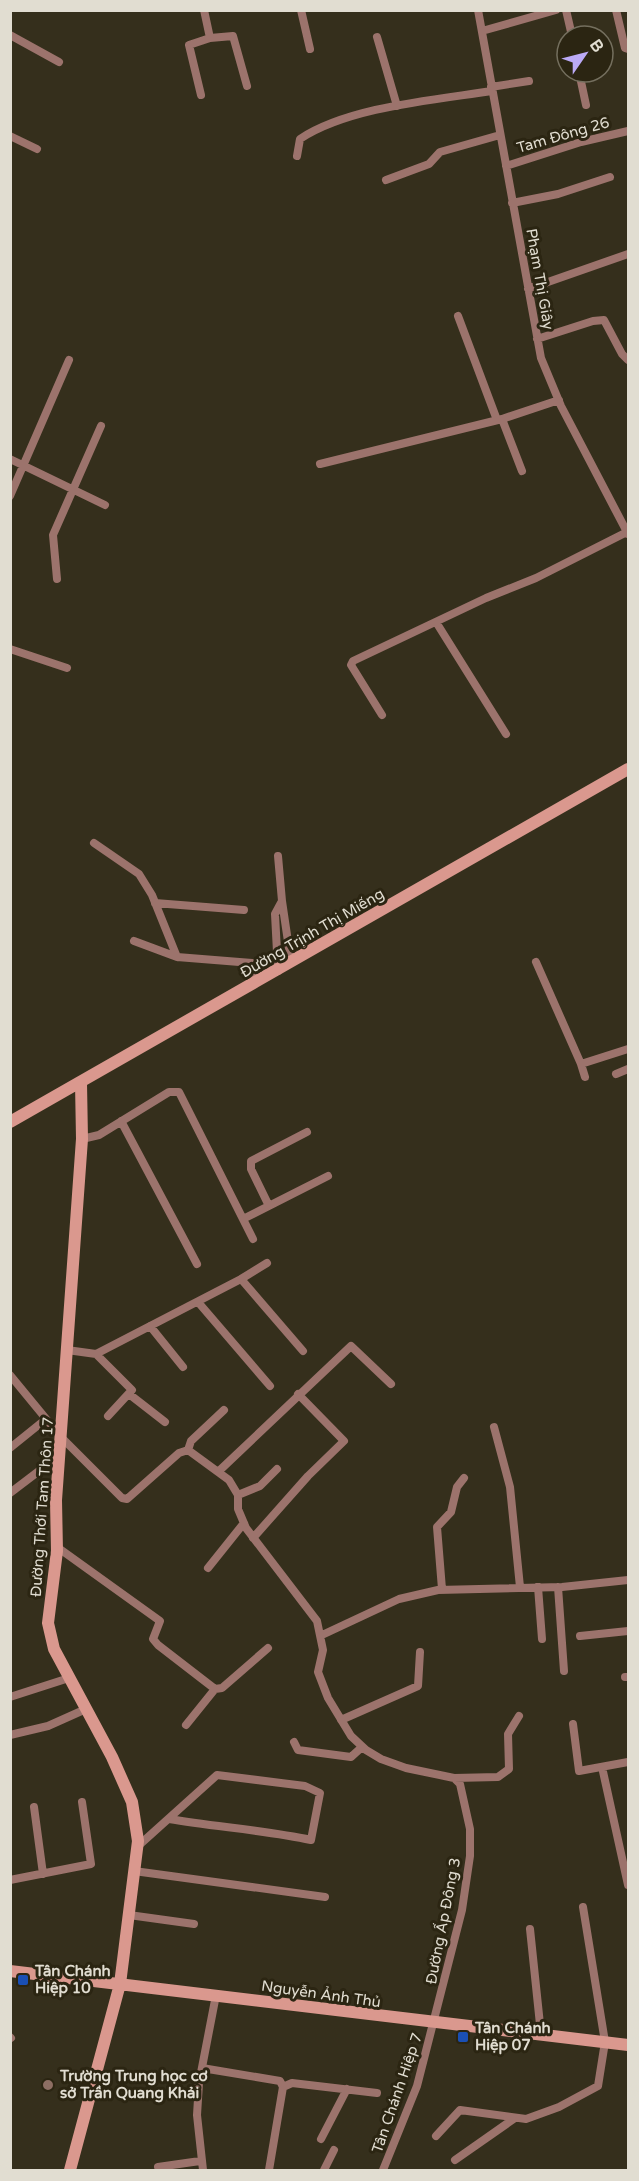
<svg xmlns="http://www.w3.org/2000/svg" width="639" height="2181" viewBox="0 0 639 2181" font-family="'Varela Round',sans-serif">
<rect width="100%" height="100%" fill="#352f1c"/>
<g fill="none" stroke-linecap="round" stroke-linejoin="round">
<path stroke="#9c736c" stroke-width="8" d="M204 10 210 38 233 36 247 86
M301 10 310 49
M478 10 541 358 561 406 628 534
M566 10 572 36
M616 10 625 48 628 49
M482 31 556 10
M10 35 59 62
M377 37 397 106
M579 72 586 105
M491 87 529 81
M201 95 189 45 210 38
M10 136 37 149
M297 156 300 139C348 107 434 100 492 91
M506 166 581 142 628 131
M386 180 429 164 440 152 500 135
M512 203 558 194 610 177
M528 289 628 254
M458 316 497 420
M537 339 593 321 604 320 622 354 628 360
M502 419 522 471
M10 459 105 505
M320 464 502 419 559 400
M10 496 69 360
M57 579 53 535 101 426
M436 622 506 734
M10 649 67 668
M382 715 351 665 353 661 486 598 536 578 627 532
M94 843 139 874 152 895 177 957 252 963 254 985
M282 901 291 962
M155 903 244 910
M134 941 177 957
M536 962 581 1064
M278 971 275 914 282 901 278 856
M616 1074 628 1069
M585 1077 581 1064 628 1049
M121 1121 197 1264
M82 1139 99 1135 169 1092H179L253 1239
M269 1206 251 1169V1161L307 1132
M243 1219 328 1176
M241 1279 303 1351
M198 1302 270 1386
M150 1326 183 1367
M67 1350 96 1354 241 1279 267 1263
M96 1354 132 1390 108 1416
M10 1375 61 1437 122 1498 127 1499 179 1453 188 1450 229 1480 238 1495V1509L246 1528 317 1621 323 1650 318 1672 328 1698 351 1736 366 1750 381 1759 406 1768 454 1778 460 1784 470 1829V1856L462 1910 417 2086 383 2170
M129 1394 165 1422
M494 1427 510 1487 520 1587
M10 1448 46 1419
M188 1450 191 1441 224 1410
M219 1471 351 1346 391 1384
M10 1493 60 1455
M238 1495 260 1486 277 1469
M253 1538 308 1476 344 1441 298 1394
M57 1547 160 1621 153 1639 158 1645 215 1689 186 1725
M208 1568 244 1523
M538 1587 542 1639
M558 1587 564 1671
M442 1589 437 1527 451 1512 457 1487 464 1478
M322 1635 399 1599 438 1590 562 1587 628 1580
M580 1636 628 1631
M625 1677H628
M215 1689 222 1688 268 1648
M10 1697 69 1678
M341 1720 418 1686 420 1652
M573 1724 579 1771 628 1762
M10 1735 48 1726 86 1709
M294 1742 298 1750 351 1757 362 1747
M602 1767 628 1885
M454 1778 498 1777 509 1769 508 1734 519 1716
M34 1807 43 1874
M137 1847 217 1775 305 1786 320 1793 311 1840C264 1830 216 1827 169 1819
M134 1871 325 1897
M10 1880 91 1864 82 1802
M129 1915 194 1924
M530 1929 541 2034
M10 2037 11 2038
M202 2068 280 2081 283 2087 269 2170
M283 2087 292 2083 377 2093
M436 2136 460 2110 526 2119 559 2107 598 2086 605 2042 583 1907
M321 2139 347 2089
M455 2160 515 2118
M158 2167 200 2161
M203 2170 197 2115 199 2083 216 1995
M324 2170 334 2150"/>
<path stroke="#da988e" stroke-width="12" d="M10 1122 628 769
M10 1971 628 2045
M70 2170 120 1984 138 1841 132 1802 112 1757 54 1649 48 1623 57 1551 56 1500 82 1139 81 1083"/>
</g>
<g fill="#1a4fb4" stroke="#2b2512" stroke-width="2">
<rect x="17" y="1974" width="12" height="12" rx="3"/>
<rect x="457" y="2031" width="12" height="12" rx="3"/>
</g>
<circle fill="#8d6e63" stroke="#2b2512" stroke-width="2" cx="48" cy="2085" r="6"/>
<g text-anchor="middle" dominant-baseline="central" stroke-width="6" stroke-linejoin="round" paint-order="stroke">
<g font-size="15" fill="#e1ddd1" stroke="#2b2512">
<text transform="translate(563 135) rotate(-16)">Tam Đông 26</text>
<text transform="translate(540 279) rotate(80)">Phạm Thị Giây</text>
<text transform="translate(312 933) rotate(-30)">Đường Trịnh Thị Miếng</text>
<text transform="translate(42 1507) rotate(-86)">Đường Thới Tam Thôn 17</text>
<text transform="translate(443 1921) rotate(-79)">Đường Ấp Đông 3</text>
<text transform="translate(321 1994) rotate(8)">Nguyễn Ảnh Thủ</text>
<text transform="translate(397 2093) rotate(-71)">Tân Chánh Hiệp 7</text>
</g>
<g font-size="15" font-weight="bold" fill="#e1ddd1" stroke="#2b2512" text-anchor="start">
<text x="35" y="1971">Tân Chánh<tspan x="35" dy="17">Hiệp 10</tspan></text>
<text x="475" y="2028">Tân Chánh<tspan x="475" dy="17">Hiệp 07</tspan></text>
<text x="60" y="2076">Trường Trung học cơ<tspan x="60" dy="17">sở Trần Quang Khải</tspan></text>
</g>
</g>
<rect width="639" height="2181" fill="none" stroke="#e1ddd1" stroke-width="24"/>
<g transform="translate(585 54) rotate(55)"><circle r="28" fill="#2b2512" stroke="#746f5e" stroke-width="1.5"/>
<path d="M0-4.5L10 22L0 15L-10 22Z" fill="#bbaaf6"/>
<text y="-9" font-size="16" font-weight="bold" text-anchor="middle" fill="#e1ddd1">B</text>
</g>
</svg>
